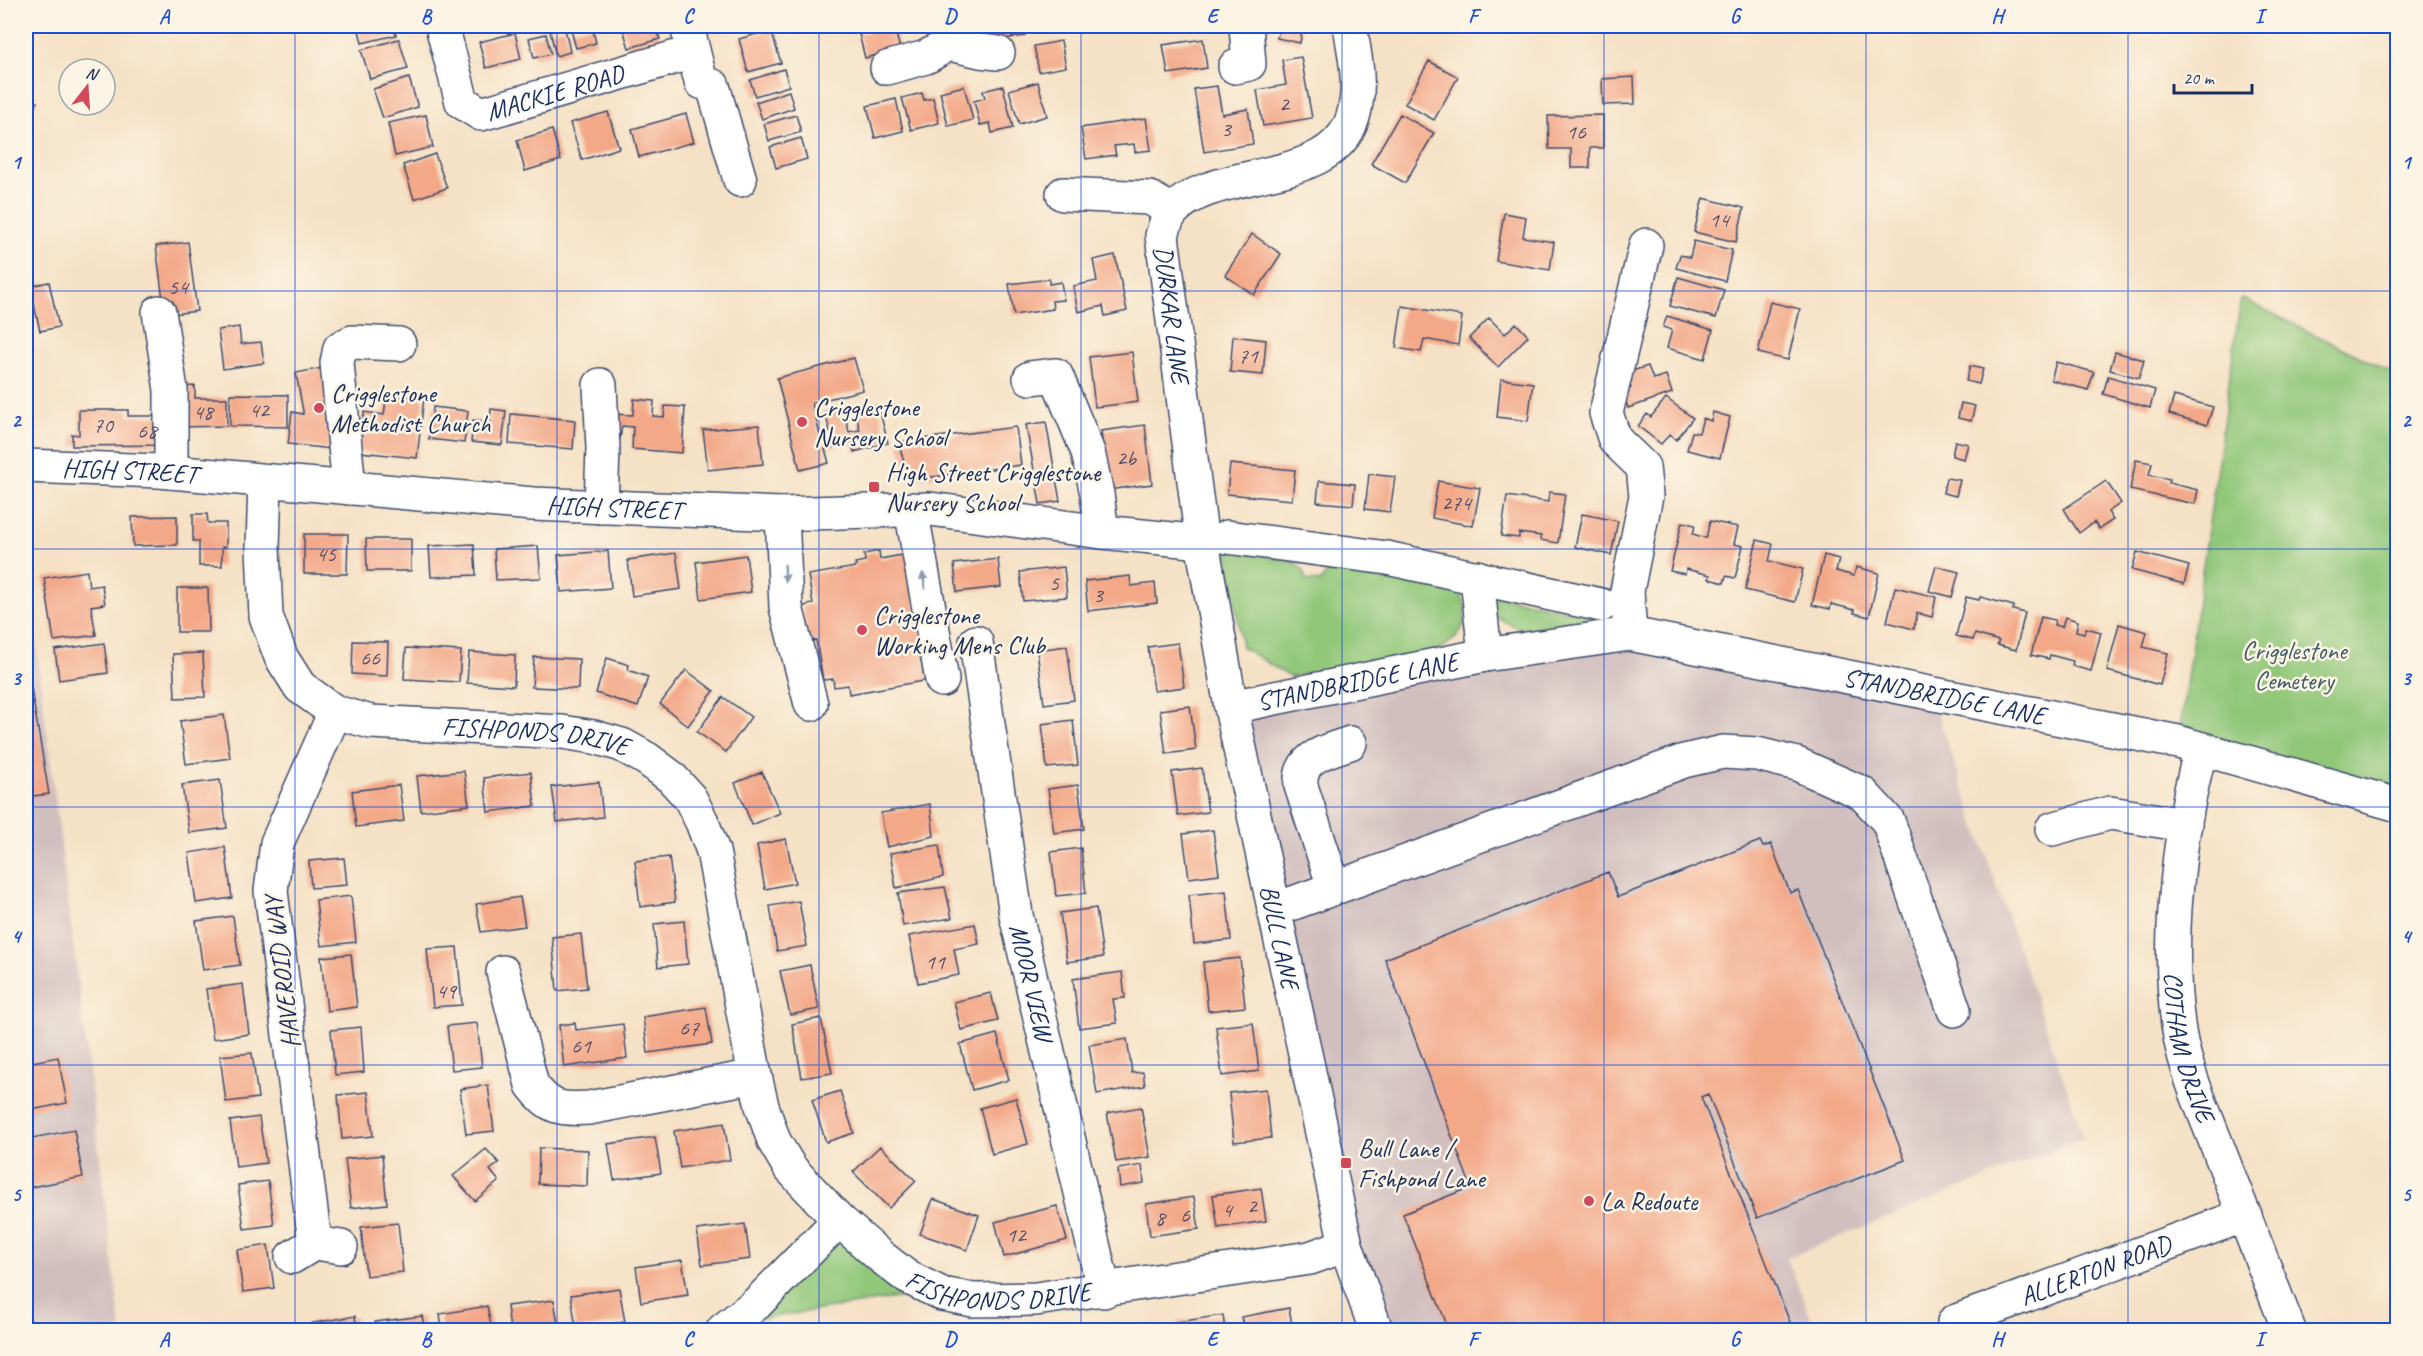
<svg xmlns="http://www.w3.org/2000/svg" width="2423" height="1356" viewBox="0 0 2423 1356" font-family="Caveat,sans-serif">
<rect width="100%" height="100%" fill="#fcf5e5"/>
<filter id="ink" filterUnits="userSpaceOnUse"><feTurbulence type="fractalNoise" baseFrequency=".0167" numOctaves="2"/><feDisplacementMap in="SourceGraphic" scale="12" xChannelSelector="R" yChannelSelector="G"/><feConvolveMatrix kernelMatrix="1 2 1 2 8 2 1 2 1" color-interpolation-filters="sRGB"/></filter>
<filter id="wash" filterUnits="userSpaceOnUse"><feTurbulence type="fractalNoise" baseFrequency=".008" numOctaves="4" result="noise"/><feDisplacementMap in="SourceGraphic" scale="24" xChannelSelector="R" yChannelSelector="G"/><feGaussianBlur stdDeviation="1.35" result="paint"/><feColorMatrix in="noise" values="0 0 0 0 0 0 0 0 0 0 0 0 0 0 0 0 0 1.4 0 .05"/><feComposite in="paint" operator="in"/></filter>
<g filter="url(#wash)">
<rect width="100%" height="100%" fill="#f5e1c5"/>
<path fill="#d1bfbf" d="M26 563 121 1330H26Z
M1630 634 1930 693 2084 1138 1787 1258 1815 1330H1376L1231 707Z"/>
<path fill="#91c779" stroke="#567b6c" stroke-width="1.5" d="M2241 298 2397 375V819L2178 742Z
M1227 549 1294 562 1303 570 1306 580 1320 582 1332 565 1458 587C1474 617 1464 636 1436 651L1290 677 1242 647Z
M1488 594 1591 615 1588 621C1546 629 1525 642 1489 610Z
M839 1226 929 1293 740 1322Z"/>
<g id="blocks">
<path fill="#f3a888" d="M358 26H394L396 35 362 43Z
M592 26 596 43 576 48 571 30Z
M622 26H656L660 39 629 48Z
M894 26 900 49 865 58 859 34Z
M991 26H1024L1025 36 994 40Z
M1280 26H1303L1300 43 1277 38Z
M565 28 570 52 556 56 550 31Z
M771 30 781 63 748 72 739 39Z
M515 33 521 59 486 68 479 42Z
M546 34 551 54 534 58 529 38Z
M399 39 408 69 370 79 361 50Z
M1203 39 1207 68 1168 74 1163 45Z
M1061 41 1066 67 1039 72 1034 46Z
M1301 57 1312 118 1263 126 1257 90 1286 85 1282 60Z
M1429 61 1458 77 1434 120 1405 104Z
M784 69 789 86 755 96 750 80Z
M1634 77 1635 104 1603 105 1602 79Z
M409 78 418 107 383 118 373 89Z
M1038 82 1047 116 1019 124 1009 90Z
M964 86 973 120 948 126 940 92Z
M1003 86 1013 128 992 133 990 123 980 125 974 101 985 98 983 91Z
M1217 86 1222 114 1248 109 1253 144 1204 152 1194 89Z
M789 91 794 108 762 119 756 102Z
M922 93 924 100 933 98 939 123 911 130 902 98Z
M26 97 37 102 30 119 26 117Z
M896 99 903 131 875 138 867 106Z
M608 112 619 148 582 160 570 123Z
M686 114 694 142 639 157 632 129Z
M1400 114 1434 133 1405 183 1371 164Z
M426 115 433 147 395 156 388 123Z
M796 115 801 132 769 141 764 124Z
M1603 115V148H1590V168H1571V149H1549L1548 116Z
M1146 118 1151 150 1135 152 1134 144 1114 146 1116 155 1086 159 1081 128Z
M552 130 561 160 525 171 517 140Z
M801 138 807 159 776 168 770 147Z
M435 154 447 188 414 199 403 165Z
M1703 198 1744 208 1736 242 1694 232Z
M1504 213 1526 217 1523 237 1554 242 1550 270 1496 261Z
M1252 234 1281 254 1254 295 1225 275Z
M1694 241 1732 250 1725 281 1676 268 1680 255 1690 257Z
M188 242 197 311 165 315 156 246Z
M1115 255 1127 311 1105 316 1103 306 1078 312 1073 286 1097 281 1093 260Z
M1678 277 1724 290 1716 318 1670 306Z
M1049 279V284L1061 282 1064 300 1052 301 1053 309 1014 315 1009 284Z
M49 282 59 327 40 331 30 286Z
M1770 302 1800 309 1788 360 1758 353Z
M1402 306 1462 316 1458 345 1424 339 1421 352 1396 348Z
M1667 316 1713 330 1705 359 1667 348 1672 330 1663 327Z
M1489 318 1505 334 1516 323 1528 336 1498 367 1469 338Z
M239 327 241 344 261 342 264 363 223 369 218 330Z
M1233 336 1266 340 1263 375 1230 372Z
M1132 352 1138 402 1095 407 1089 357Z
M2115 352 2144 360 2139 378 2110 370Z
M854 358 863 390 812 403 820 435 830 432 825 412 843 407 849 432 860 430 855 411 878 405 888 443 854 452 852 442 825 449 829 463 800 470 777 378Z
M2056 362 2094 372 2088 390 2051 380Z
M1648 366 1653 379 1666 375 1672 393 1628 408 1623 391 1631 388 1626 373Z
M1970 366 1983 369 1979 384 1966 381Z
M328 367 331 449 288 444 292 412 303 414V411L296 373Z
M2108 376 2155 390 2150 408 2103 394Z
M1501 379 1533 383 1528 421 1497 417Z
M195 386V398H227V426L179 427 178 387Z
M230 394 288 395V427L230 426Z
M387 394 424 398 417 458 360 452 364 412 384 415Z
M2174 396 2213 407 2207 425 2169 414Z
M1666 398 1693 418 1676 440 1670 434 1661 444 1638 426 1647 414 1651 417Z
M634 399 654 401 653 416 664 417 665 406 685 407 682 453 632 449 633 427 622 426 620 439 607 438 609 414 633 415Z
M1961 403 1975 406 1971 421 1958 418Z
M433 407 468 411 464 443 429 439Z
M491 409 506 411 502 445 471 442 473 420 490 422Z
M79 410H128V416H165V445L72 446V434L79 435Z
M1713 412 1730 417 1720 458 1687 450 1692 432 1699 433 1703 418 1711 421Z
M511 414 575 420 573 449 509 444Z
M1046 422 1060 501 1040 504 1026 425Z
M759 425 763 464 708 470 703 430Z
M1145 425 1152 484 1108 490 1101 431Z
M1016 427 1021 465 925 478H909L898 442Z
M1955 441 1968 444 1964 459 1952 456Z
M2136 460 2152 463 2149 475 2170 479 2169 483 2198 490 2195 504 2130 490Z
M1230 464 1295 470 1292 500 1227 494Z
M1369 474 1395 477 1390 512 1365 509Z
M1946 478 1960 480 1956 496 1943 493Z
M1319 481 1355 484 1353 505 1317 502Z
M1438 481 1480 488 1473 526 1432 518Z
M2106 481 2121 503 2108 512 2113 520 2099 529 2094 522 2079 533 2064 509Z
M1549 492 1565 494 1558 543 1540 540 1541 536 1519 533V538L1501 536 1507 496 1548 502Z
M193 514H207L208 523H226V547H222V566H199V541H193Z
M1582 514 1618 521 1611 555 1575 547Z
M177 516V545L133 546 132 517Z
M1710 521 1738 527 1734 544 1743 546 1735 578 1726 576 1724 583 1709 579 1710 575 1686 569 1685 574 1670 571 1682 522 1695 525 1693 534 1706 538Z
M304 534H348L347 574H304Z
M366 539H411V571H367Z
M1757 540 1773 544 1769 561 1803 569 1795 602 1745 590Z
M474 544 476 575 431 577 429 546Z
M538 546 541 578 496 580 494 549Z
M608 551 611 588 561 592 558 555Z
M879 551 880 559 907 554 929 680 849 694 848 685 834 687 833 679 823 680 816 640 806 642 803 606 813 604 808 575 856 567 855 563 865 561 864 554Z
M2137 552 2189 566 2184 584 2132 570Z
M676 553 681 589 632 596 628 560Z
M746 555 751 592 701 599 696 562Z
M1824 555 1839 559 1836 571 1854 576 1856 567 1879 573 1869 617 1854 613 1855 610 1831 604 1830 609 1812 605Z
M998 559 1001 587 957 592 954 564Z
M1936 566 1959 572 1952 597 1929 591Z
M1064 567 1067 597 1023 601 1020 572Z
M87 571 89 587 102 585 105 604 91 606 96 635 54 641 44 578Z
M1130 576 1131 586 1155 583 1157 603 1088 611 1085 581Z
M1895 587 1936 597 1932 617 1917 613 1914 629 1887 622Z
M177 588H208L209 632H177Z
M1966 597 1979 600 1980 597 2014 606 2013 610 2025 613 2016 650 1997 645 1999 641 1975 634 1973 640 1956 636Z
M2041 617 2055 620 2054 625 2062 627 2065 617 2078 621 2076 631 2084 633 2086 628 2101 632 2091 671 2072 666 2073 661 2050 655 2049 659 2031 655Z
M2119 624 2147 632 2143 647 2168 653 2160 685 2107 671Z
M353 641 388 642 387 676 352 674Z
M104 643 108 673 59 680 55 650Z
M1178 643 1184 687 1154 691 1148 647Z
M1067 646 1074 700 1044 704 1037 650Z
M406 648 461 651 459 682 404 679Z
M469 652 515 655 514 686 467 683Z
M203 653 205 697 175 698 173 654Z
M534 657 579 659 578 689 532 687Z
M607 658 629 665 628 670 648 677 638 707 596 693Z
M26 670H28L49 794 26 797Z
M686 670 714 691 688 726 660 704Z
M723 697 751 717 726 752 697 732Z
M1190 706 1196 750 1166 754 1160 710Z
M224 715 230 758 186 764 180 721Z
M1073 720 1078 765 1047 768 1042 724Z
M1202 768 1208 812 1178 816 1172 772Z
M464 771 469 805 421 811 417 776Z
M531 772 535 806 488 812 484 778Z
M762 772 780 813 752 825 735 783Z
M220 780 227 828 189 833 182 785Z
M599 782 603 817 557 822 552 787Z
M399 785 404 821 356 827 352 791Z
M1078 785 1084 829 1054 833 1048 789Z
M930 804 934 836 887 847 881 813Z
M1213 830 1219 874 1189 878 1183 834Z
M786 839 795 883 765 889 757 845Z
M1760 841 1763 847 1771 844 1790 893 1798 890 1905 1160 1757 1218 1708 1094 1701 1097 1793 1330H1449L1403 1214 1471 1187 1385 959 1608 872 1618 897Z
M939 845 943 877 896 888 890 853Z
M225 847 232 898 196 903 189 853Z
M1081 848 1086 893 1056 896 1051 852Z
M669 857 675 902 640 907 635 861Z
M344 858 347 885 311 888 309 861Z
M945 887 952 918 903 926 898 893Z
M1226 891 1231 940 1194 944 1189 895Z
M351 896 356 942 321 946 316 900Z
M520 897 525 926 481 932 476 904Z
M799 901 807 946 777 951 770 906Z
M1096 908 1103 957 1067 962 1060 913Z
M233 916 240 965 203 970 196 921Z
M684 921 688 964 658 967 654 924Z
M975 924 979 944 954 949 959 975 918 983 909 936Z
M581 934 587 988 557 991 552 937Z
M457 947 462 1005 433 1007 427 949Z
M351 954 357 1007 327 1011 321 957Z
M1240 958 1245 1007 1208 1011 1203 962Z
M810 965 819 1009 790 1015 780 971Z
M1122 972 1125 998 1113 999 1117 1023 1079 1028 1073 979Z
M243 984 249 1034 213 1039 206 989Z
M991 993 998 1021 961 1030 954 1002Z
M706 1007 712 1044 648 1053 643 1017Z
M821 1018 832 1073 802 1078 792 1024Z
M477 1023 482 1067 452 1070 447 1026Z
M575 1023 576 1030 623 1024 627 1058 564 1067 559 1025Z
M1253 1023 1259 1071 1222 1076 1216 1027Z
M361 1027 364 1072 335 1075 331 1030Z
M997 1034 1009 1080 972 1090 960 1044Z
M1127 1039 1132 1073 1143 1072 1145 1086 1097 1094 1089 1045Z
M252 1053 258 1098 226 1102 220 1056Z
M58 1057 67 1103 26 1111V1063Z
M488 1085 494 1131 466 1134 460 1089Z
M1266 1089 1271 1138 1234 1142 1229 1093Z
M840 1091 854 1133 826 1142 812 1100Z
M368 1092 373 1136 342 1139 338 1095Z
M1016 1098 1028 1144 992 1154 980 1108Z
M1141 1107 1150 1157 1116 1162 1107 1113Z
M259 1117 266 1163 236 1167 230 1121Z
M724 1123 730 1160 680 1168 674 1131Z
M74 1130 83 1177 26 1188V1139Z
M655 1137 661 1173 614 1180 608 1144Z
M880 1146 916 1181 889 1208 853 1172Z
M539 1148 588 1150 587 1186 538 1184Z
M486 1149 499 1163 490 1170 499 1181 475 1201 453 1176Z
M382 1155 387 1204 351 1208 345 1159Z
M1142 1165 1144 1183 1120 1187 1118 1169Z
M268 1181 274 1225 244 1229 238 1185Z
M1261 1188 1266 1221 1218 1228 1213 1195Z
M1194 1197 1199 1229 1150 1236 1146 1204Z
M933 1199 979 1215 967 1250 920 1234Z
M1057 1206 1067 1240 1004 1257 995 1222Z
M398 1223 403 1272 366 1276 361 1227Z
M745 1224 750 1259 702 1265 697 1230Z
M268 1245 274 1288 243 1292 237 1250Z
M682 1260 688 1295 641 1302 636 1267Z
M619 1288 625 1322 576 1329 571 1295Z
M554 1300 559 1330H510L507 1306Z
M487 1306 492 1330H442L440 1314Z
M1289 1308 1293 1330H1244L1241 1317Z
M1223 1315 1225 1330H1179L1177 1322Z
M355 1316 357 1330H313L312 1323Z
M422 1316 425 1330H377L375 1322Z
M1158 1324 1159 1330H1123V1329Z"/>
</g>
</g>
<g filter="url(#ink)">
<use href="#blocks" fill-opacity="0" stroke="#3c4a6d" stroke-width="1.5"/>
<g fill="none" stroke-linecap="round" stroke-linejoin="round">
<g stroke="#3c4a6d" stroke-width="36">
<g id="minor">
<path id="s1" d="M442 26 462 102 481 114 693 52"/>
<path d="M687 26 699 74"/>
<path id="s2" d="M1350 26C1355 55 1362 87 1353 117 1332 188 1213 165 1173 211 1167 217 1164 228 1162 236L1202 542 1231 707 1346 1245 1376 1330"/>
<path d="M1235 67 1249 64 1246 26"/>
<path d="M887 68 926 57 949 44 980 51 998 53"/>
<path d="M701 82 713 86 740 180"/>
<path d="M1063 194 1150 198 1172 211"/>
<path d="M159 312 171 390V472"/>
<path d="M1030 378 1056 375 1088 452 1097 494 1102 532"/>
<path d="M600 385 603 448 601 507"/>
<path id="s3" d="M26 466 159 471 533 504 782 514 930 509 1102 532 1202 542"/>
<path id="s4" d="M265 481 263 548 266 616 281 657 300 687 335 712 371 722 562 732 594 737 622 745 647 759 671 777 690 798 702 822 713 851 755 1076 762 1106 774 1141 790 1168 839 1220 880 1256 907 1277 942 1294 973 1300 1036 1299 1310 1258 1346 1245"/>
<path d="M349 488 337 363 340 348 352 342 399 344"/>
<path d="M911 509 942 680"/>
<path d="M782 514 786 607 811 704"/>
<path d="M1227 537 1387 558 1601 605"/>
<path d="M1477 577 1485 655"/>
<path d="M1630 634 1627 591 1646 496 1643 467 1615 440 1606 413 1646 245"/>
<path id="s5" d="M976 642 1016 915 1104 1291"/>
<path id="s6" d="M1231 707 1485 655 1630 634 2178 742 2398 805"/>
<path id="s7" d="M2201 749C2178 832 2165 951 2180 1037 2187 1075 2206 1116 2220 1153 2243 1212 2266 1271 2289 1330"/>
<path d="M2052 829 2110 813 2185 825"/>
<path d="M1334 887 1301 786C1298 756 1327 751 1350 743"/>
<path d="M1274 910 1684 761 1723 752 1757 754 1797 764 1862 793 1888 821 1954 1010"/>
<path d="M503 972 532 1085C549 1108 560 1110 589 1108L755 1076"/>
<path d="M315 1243 271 891 277 843 335 712"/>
<path d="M292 1257 315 1243 341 1247"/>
<path d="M723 1330 757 1303 839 1220"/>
<path id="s8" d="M1957 1330 1954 1322 2245 1215"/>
</g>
</g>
<use href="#minor" stroke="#fff" stroke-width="33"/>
</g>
<defs><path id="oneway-solid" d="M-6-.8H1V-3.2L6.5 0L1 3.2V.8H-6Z" transform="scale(1.5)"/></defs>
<g fill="#8d97ae">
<use href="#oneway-solid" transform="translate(785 573) rotate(87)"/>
<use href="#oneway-solid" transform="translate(924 581) rotate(-100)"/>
</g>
</g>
<path fill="none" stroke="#1d4ed8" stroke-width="1.5" stroke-opacity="0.55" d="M295 26V1330M557 26V1330M819 26V1330M1081 26V1330M1342 26V1330M1604 26V1330M1866 26V1330M2128 26V1330M26 291H2398M26 549H2398M26 807H2398M26 1065H2398"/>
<g fill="#d1495b" stroke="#fcf5e5" stroke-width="2">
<circle cx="319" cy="408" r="6"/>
<circle cx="802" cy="422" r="6"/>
<rect x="868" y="481" width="12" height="12" rx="3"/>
<circle cx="862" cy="630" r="6"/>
<rect x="1340" y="1157" width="12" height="12" rx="3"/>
<circle cx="1589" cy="1201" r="6"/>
</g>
<g text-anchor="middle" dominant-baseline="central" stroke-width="5" stroke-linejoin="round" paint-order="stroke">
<g font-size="22" fill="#514d68">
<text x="1284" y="104">2</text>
<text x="1226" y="129">3</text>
<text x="1576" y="132">16</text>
<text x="1719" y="220">14</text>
<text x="178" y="287">54</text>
<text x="1248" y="356">71</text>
<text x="259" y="410">42</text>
<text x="203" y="412">48</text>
<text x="103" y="425">70</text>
<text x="147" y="431">68</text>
<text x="1126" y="458">2b</text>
<text x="1456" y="503">274</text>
<text x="326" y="554">45</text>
<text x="1054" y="583">5</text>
<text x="1098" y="595">3</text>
<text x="370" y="658">66</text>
<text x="935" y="962">11</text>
<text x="446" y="991">49</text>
<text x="689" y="1028">67</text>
<text x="581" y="1046">61</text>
<text x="1252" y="1206">2</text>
<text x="1227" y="1210">4</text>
<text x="1185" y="1215">6</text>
<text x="1160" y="1218">8</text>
<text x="1016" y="1235">12</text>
</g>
<g font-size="26" fill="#1b2f5e" stroke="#fcf5e5">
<text stroke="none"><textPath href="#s1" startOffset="178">MACKIE ROAD</textPath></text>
<text stroke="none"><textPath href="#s2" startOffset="410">DURKAR LANE</textPath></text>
<text stroke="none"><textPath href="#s3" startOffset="104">HIGH STREET</textPath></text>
<text stroke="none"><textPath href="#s3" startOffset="590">HIGH STREET</textPath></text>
<text stroke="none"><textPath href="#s6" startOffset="129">STANDBRIDGE LANE</textPath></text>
<text stroke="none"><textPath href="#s6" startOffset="726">STANDBRIDGE LANE</textPath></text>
<text stroke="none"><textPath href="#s4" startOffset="460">FISHPONDS DRIVE</textPath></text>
<text stroke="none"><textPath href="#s2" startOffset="1042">BULL LANE</textPath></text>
<text transform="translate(282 972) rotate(-97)">HAVEROID WAY</text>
<text stroke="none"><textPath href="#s5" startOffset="345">MOOR VIEW</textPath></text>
<text stroke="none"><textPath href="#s7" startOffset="302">COTHAM DRIVE</textPath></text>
<text stroke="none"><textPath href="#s8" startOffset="159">ALLERTON ROAD</textPath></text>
<text stroke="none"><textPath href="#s4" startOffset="1275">FISHPONDS DRIVE</textPath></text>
</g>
<g font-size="26" fill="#1b2f5e" stroke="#fcf5e5" text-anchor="start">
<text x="331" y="393">Crigglestone<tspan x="331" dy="30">Methodist Church</tspan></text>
<text x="814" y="407">Crigglestone<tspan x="814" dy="30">Nursery School</tspan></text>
<text x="886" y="472">High Street Crigglestone<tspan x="886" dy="30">Nursery School</tspan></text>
<text x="874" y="615">Crigglestone<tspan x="874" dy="30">Working Mens Club</tspan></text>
<text x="1358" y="1148">Bull Lane /<tspan x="1358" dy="30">Fishpond Lane</tspan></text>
<text x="1601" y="1201">La Redoute</text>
</g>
<g font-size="26" fill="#3e5d66" stroke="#fcf5e5">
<text x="2294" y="650">Crigglestone<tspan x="2294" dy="30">Cemetery</tspan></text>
</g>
</g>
<rect width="2423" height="1356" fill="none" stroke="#fcf5e5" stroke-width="66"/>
<g transform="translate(87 87) rotate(17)"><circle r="28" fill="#fcf5e5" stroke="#a2a6af" stroke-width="1.5"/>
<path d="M0-4.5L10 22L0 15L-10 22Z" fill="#d1495b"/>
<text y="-9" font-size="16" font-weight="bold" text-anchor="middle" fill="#1b2f5e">N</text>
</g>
<path d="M2174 84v9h78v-9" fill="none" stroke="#1b2f5e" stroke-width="3"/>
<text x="2183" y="84" font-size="18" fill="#1b2f5e" stroke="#fcf5e5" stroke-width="4.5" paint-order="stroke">20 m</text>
<rect x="33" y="33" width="2357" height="1290" fill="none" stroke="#1d4ed8" stroke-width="2"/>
<g font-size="20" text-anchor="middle" font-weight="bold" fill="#1d4ed8">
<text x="164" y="23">A</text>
<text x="426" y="23">B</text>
<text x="688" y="23">C</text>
<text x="950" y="23">D</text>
<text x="1212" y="23">E</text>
<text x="1473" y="23">F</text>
<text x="1735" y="23">G</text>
<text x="1997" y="23">H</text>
<text x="2259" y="23">I</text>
<text x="16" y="169">1</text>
<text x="2406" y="169">1</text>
<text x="16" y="427">2</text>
<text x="2406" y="427">2</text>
<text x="16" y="685">3</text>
<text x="2406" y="685">3</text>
<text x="16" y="943">4</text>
<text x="2406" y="943">4</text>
<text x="16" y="1201">5</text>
<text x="2406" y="1201">5</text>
<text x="164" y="1346">A</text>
<text x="426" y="1346">B</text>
<text x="688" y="1346">C</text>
<text x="950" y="1346">D</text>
<text x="1212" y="1346">E</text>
<text x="1473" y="1346">F</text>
<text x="1735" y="1346">G</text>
<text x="1997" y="1346">H</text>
<text x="2259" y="1346">I</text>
</g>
</svg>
